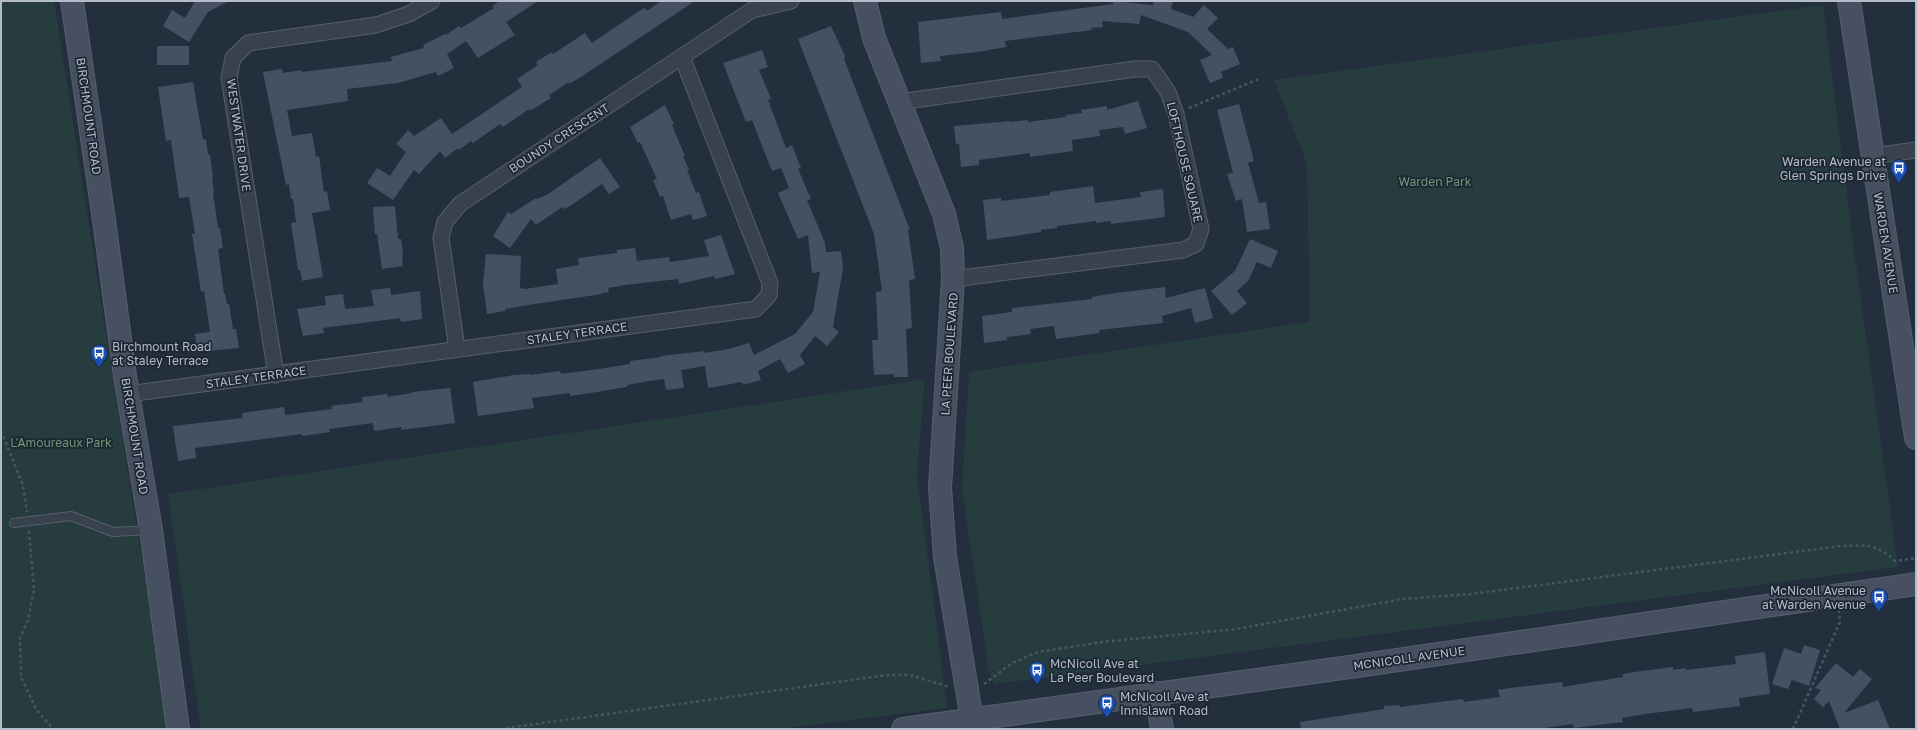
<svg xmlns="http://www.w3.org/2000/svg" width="1917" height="730" viewBox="0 0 1917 730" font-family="'Golos Text',sans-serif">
<rect width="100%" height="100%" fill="#242f3e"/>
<path fill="#263c3f" d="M1 1H54L132 499 171 729H1Z
M1823 5 1853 242 1898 567 994 684 989 672 962 489 969 372 1310 322 1307 164 1274 80Z
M925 379 917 474 947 708 779 729H201L168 494Z"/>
<path fill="#455162" d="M195 1H229L208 12 189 42 163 26 172 10 185 18Z
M500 1H538L506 22 515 35 478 58 466 41 447 54 454 68 438 76 436 72 398 83 347 89 348 101 287 110 292 136 312 133 316 157 319 156 324 192 327 191 330 210 312 213 323 277 302 281 300 270H298L291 223 296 222 293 199H291L289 184 286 185 263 72 282 69 283 73 302 70V72L392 61 391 57 424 48 423 45 445 34 446 35 459 26 461 28 494 8 492 6Z
M661 1H695L584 75 569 84V82L549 95 551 98 530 111 529 109 503 127 500 124 473 143 471 141 459 150 458 148 445 158 440 151 419 174 414 170 393 200 367 183 377 168 390 176 406 152 396 144 408 130 414 136 441 118 452 134 522 87 517 79 538 65 536 62 552 52 553 54 585 33 592 43 639 11 645 8 647 11Z
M1113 1 1153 5 1154 1H1173L1171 9 1193 17 1204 5 1218 18 1207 29 1228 49 1233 47 1240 64 1221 72 1223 78 1210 83 1200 60 1212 55 1188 32 1141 15 1139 24 1102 21 1103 27 1091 28 1092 30 1005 41 1006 47 978 52 940 56 941 61 921 63 918 22 1001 12 1002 19 1113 4Z
M831 26 845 56 844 59 910 230H908L915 279 909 280 912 328 906 329 908 377H894V374L874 375 872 340H878L876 292 882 291 874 234 798 39Z
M157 46H189V65H157Z
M762 50 768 67 759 70 771 99 768 100 786 148 792 145 801 168 798 169 811 199 807 200 825 243 826 252 841 251 843 268 833 327 839 332 827 346 815 336 800 355 805 364 788 373 780 359 758 371 761 380 743 385 742 382 708 388 705 366 681 370 684 388 666 390 664 379 649 381 627 385V387L597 392 570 396V393L532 398 534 408 478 416 473 382 514 375 530 374V375L560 371 561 374 599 369 630 364V361L661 357V356L705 351V353L728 349 749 343 754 355 795 334 813 312 820 272 812 273 808 235 798 239 778 193 789 188 781 168 772 171 752 120 746 122 723 63Z
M193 82 203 140 206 139 208 155H210L213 177H212L214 193H213L218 228H220L223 248 218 249 224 294 225 293 227 304H229L233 329H236L239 348 198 352 195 334 210 332 204 291 201 292 196 259 192 234H195L189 197 179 198 171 140 166 141 158 87Z
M1138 101 1147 128 1125 134 1123 127 1099 130 1100 136 1072 140 1073 151 1030 157V153L979 160V165L961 167 959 144H956L954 126 1011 121V122L1027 120 1028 122 1066 117V115L1082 113 1081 110 1107 106V110Z
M1239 104 1254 161 1248 163 1259 203 1266 202 1270 229 1247 232 1242 199 1236 201 1227 174 1233 173 1217 110Z
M665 105 674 124 672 125 685 156H683L689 170H687L696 193 699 192 707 216 693 220 691 214 671 220 663 196 660 197 653 180 657 179 640 142 638 143 630 127Z
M600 158 620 187 609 194 602 184 570 206 564 209 562 207 536 225 531 219 510 248 493 236 508 212 511 214 536 198 537 199 548 194Z
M1093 186 1095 203 1141 197 1140 192 1163 189 1165 217 1111 224V221L1096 223V221L1057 226V228L1041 230V232L987 240 983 200 1001 198V201L1050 195V192Z
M395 206 398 239H401L403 255H402L403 266 382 269 377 234H375L373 207Z
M721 235 735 274 715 279 714 276 679 284 678 279 625 285 608 288 609 292 601 293 602 294 528 305 505 309V311L487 314 483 284 486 254 521 256 520 288 525 289 558 284 556 269 579 265 578 258 617 253V250L635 248 637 261 669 257 670 262 709 256 704 240Z
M1250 239 1278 251 1271 268 1257 262 1248 281 1237 291 1247 303 1232 315 1211 291 1235 271Z
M1165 287 1166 298 1205 288 1213 318 1195 323 1191 308 1162 316 1163 323 1099 330 1100 333 1056 339 1054 326 1030 329 1031 334 1007 337V340L984 343 982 316 1012 312V308L1092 299V297L1108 294Z
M390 288 391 295 420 291 422 319 401 322 400 318 323 328 324 333 303 336 297 309 326 305 325 296 343 294 345 309 374 306 371 290Z
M450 388 455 423 401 430V427L374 431 373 423 329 429 330 432 302 436V434L195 448 196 458 178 461 173 426 243 418 242 413 284 407 285 415 332 409 331 406 363 402 362 397 387 394 388 397 412 393V392Z
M1804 645 1820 650 1809 686 1792 680 1788 689 1772 684 1784 648 1801 654Z
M1765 652 1770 694 1739 698 1740 706 1693 712 1692 708 1645 714 1622 718 1623 722 1574 728 1573 724 1537 729H1301L1300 722 1384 709V706L1399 705 1400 707 1463 699 1464 702 1500 697 1498 690 1510 688 1562 682 1563 687 1623 677V674L1634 672 1673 667V670L1686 668V670L1736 664 1735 656Z
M1836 663 1853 677 1860 669 1872 679 1844 713 1878 700 1890 729H1840L1829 701 1823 707 1814 699 1821 690 1815 688Z"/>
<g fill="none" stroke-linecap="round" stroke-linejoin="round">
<g stroke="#565f6c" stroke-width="10">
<path id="lane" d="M14 523 71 516 113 532 150 530"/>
</g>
<g stroke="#565f6c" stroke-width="17">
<path id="street" d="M899 102 1135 69H1152L1168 92 1176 114 1201 229 1196 244 1183 250 953 279
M1873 156 1916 150
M457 349 441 238 445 222 460 204 752 10 791 1
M276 375 229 78 233 58 248 43 376 25 409 14 432 1
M128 394 756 309 769 295 770 283 682 57"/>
</g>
<g stroke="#565f6c" stroke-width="24">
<path id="secondary" d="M72 1 104 220 125 376 151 530 178 729
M865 1 874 38 944 214 952 248 953 279 940 488 945 557 972 720
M1849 1 1916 438
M1156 693 1162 729
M903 729 1364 665 1916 584"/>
</g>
<path stroke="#44595c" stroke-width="2.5" stroke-dasharray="3 3" stroke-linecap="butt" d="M1189 108 1259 79
M1 431 23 485 27 512
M29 531 34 590 28 620 20 638 21 677 36 709 53 729
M984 684 1012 663 1038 652 1102 642 1236 629 1403 599 1471 594 1841 546C1866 545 1875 543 1895 561L1916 558
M500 729 887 675H910L949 687
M1793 729 1840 622 1839 611"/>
<use href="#lane" stroke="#38414e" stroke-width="8"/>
<use href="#street" stroke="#38414e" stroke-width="15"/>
<use href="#secondary" stroke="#465061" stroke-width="22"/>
</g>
<defs>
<g id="bus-pin" transform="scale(0.9)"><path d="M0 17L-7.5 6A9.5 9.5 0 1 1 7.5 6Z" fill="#1a4fb4" stroke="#1d2633"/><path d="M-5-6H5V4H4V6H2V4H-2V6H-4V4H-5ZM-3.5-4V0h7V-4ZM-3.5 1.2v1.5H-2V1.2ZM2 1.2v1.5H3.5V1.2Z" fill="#fff"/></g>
</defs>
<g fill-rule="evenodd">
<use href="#bus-pin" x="1899" y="168"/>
<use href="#bus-pin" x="99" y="353"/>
<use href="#bus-pin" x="1879" y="597"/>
<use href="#bus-pin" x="1037" y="670"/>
<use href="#bus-pin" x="1107" y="703"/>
</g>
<g text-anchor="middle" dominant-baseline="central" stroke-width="3.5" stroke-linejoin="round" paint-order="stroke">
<g font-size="12" fill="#b4bcc9" stroke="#1d2633">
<text transform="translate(89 116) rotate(82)">BIRCHMOUNT ROAD</text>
<text transform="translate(239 135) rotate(82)">WESTWATER DRIVE</text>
<text transform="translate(559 138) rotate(-33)">BOUNDY CRESCENT</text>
<text transform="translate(1185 162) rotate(77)">LOFTHOUSE SQUARE</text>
<text transform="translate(1886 243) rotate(81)">WARDEN AVENUE</text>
<text transform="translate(577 333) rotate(-8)">STALEY TERRACE</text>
<text transform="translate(949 354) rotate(-86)">LA PEER BOULEVARD</text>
<text transform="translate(256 377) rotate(-8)">STALEY TERRACE</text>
<text transform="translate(135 436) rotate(81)">BIRCHMOUNT ROAD</text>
<text transform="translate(1409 658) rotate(-8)">MCNICOLL AVENUE</text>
</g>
<g font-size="12" fill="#b4bcc9" stroke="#1d2633" text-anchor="start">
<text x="1886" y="161" text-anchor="end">Warden Avenue at<tspan x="1886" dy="14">Glen Springs Drive</tspan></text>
<text x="112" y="346">Birchmount Road<tspan x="112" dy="14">at Staley Terrace</tspan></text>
<text x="1866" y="590" text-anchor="end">McNicoll Avenue<tspan x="1866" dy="14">at Warden Avenue</tspan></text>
<text x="1050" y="663">McNicoll Ave at<tspan x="1050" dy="14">La Peer Boulevard</tspan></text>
<text x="1120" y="696">McNicoll Ave at<tspan x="1120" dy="14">Innislawn Road</tspan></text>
</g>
<g font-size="12" fill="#6b9a76" stroke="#1d2633">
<text x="1435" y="181">Warden Park</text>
<text x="61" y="442">L'Amoureaux Park</text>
</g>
</g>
<rect width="1917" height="730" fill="none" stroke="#b4bcc9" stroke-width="4"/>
</svg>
